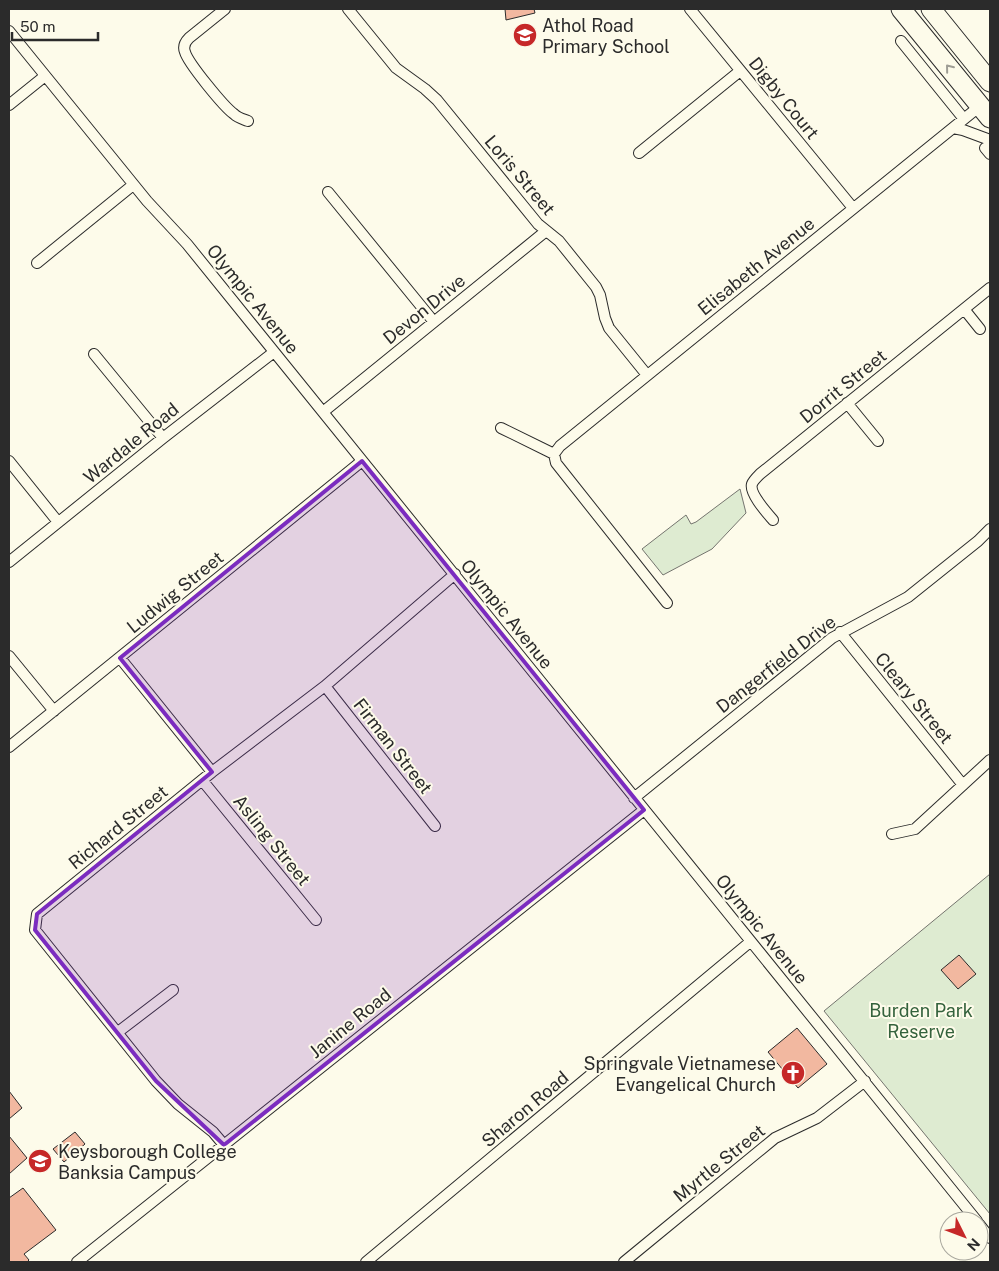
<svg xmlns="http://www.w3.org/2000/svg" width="999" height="1271" viewBox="0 0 999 1271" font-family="'Public Sans',sans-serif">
<rect width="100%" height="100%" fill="#fdfbea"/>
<path fill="#deebd1" stroke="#74746e" d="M740 489 746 513 712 549 663 575 642 549 686 515 691 524 696 522Z
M990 874V1214L824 1011Z"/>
<path fill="#f2b8a0" stroke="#2b2b2b" d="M505 9H534L535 13 506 20Z
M959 955 976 974 958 989 941 970Z
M797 1028 827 1064 798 1088 768 1052Z
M9 1091 22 1108 9 1119Z
M75 1132 85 1144 64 1162 53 1149Z
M9 1136 27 1158 9 1174Z
M23 1188 56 1230 24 1254 29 1260 27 1262H9V1198Z"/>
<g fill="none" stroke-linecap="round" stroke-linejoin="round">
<g stroke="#2b2b2b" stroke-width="12">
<path id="street" d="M225 9 189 38C185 42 183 47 185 52 188 63 224 107 234 114 238 118 243 119 248 121
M348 9 396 68 425 89 437 100 538 224 559 241 596 287 600 295 605 318 609 328 647 375
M690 9 853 208
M9 31 147 201 187 244 977 1221
M901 41 964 119
M9 105 45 76
M953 128 963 130 990 140
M985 148 990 154
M639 153 740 71
M328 192 434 322
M37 263 133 185
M964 309 980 329
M94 354 163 438
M847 403 878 441
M323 412 546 231
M501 428 554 454 556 463 667 603
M554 454 560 446 980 106
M9 461 58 522
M773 520C767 513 749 493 752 484 753 481 757 477 760 474L990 288
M9 562 163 438 274 352
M840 632 963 785
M9 656 54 711
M120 658 212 772
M325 686 435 826
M9 747 362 461
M202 780 316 920
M634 798 832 638 908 597 978 541 990 529
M892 834 915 829 990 760
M118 1032 173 990
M224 1145 213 1132 178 1104 156 1081 35 930 37 914 212 772 325 686 455 574
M979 1224 990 1238
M77 1262 644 810
M366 1262 750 942
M624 1262 775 1138 817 1118 865 1081"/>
</g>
<g stroke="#2b2b2b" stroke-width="21">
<path id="highway" d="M901 9 990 118
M931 9 990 82"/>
</g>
<use href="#street" stroke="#fdfbea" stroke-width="10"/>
<use href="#highway" stroke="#fdfbea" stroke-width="19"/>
</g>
<defs><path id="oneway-chevron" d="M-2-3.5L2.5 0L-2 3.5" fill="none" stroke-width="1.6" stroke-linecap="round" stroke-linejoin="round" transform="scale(1.25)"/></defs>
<use stroke="#9e9d94" href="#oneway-chevron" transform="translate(949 68) rotate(-129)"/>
<path fill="#7b2cbf" fill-opacity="0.2" stroke="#7b2cbf" stroke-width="4" stroke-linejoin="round" d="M362 461 644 810 224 1145 156 1081 35 930 37 914 212 772 120 658Z"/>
<defs>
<g id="school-disc" transform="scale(1.25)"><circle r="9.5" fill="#c62828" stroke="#fdfbea"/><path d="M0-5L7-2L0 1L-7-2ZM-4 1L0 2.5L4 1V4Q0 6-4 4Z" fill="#fff"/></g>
<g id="church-disc" transform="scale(1.25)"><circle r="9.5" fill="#c62828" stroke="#fdfbea"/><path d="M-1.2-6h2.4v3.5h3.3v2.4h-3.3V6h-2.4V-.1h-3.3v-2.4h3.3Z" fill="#fff"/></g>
</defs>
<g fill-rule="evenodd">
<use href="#school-disc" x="525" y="35"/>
<use href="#church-disc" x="793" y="1073"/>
<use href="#school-disc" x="40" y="1161"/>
</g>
<g text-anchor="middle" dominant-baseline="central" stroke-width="4" stroke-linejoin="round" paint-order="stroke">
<g font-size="18" fill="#2b2b2b" stroke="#fdfbea" text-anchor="start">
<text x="542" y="25">Athol Road<tspan x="542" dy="21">Primary School</tspan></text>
<text x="776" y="1063" text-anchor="end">Springvale Vietnamese<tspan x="776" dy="21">Evangelical Church</tspan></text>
<text x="58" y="1151">Keysborough College<tspan x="58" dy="21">Banksia Campus</tspan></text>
</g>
<g font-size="18" fill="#2b2b2b" stroke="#fdfbea">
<text transform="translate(784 98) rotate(51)">Digby Court</text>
<text transform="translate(520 175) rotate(50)">Loris Street</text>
<text transform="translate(756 266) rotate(-39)">Elisabeth Avenue</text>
<text transform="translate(253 299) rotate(51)">Olympic Avenue</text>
<text transform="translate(424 309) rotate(-39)">Devon Drive</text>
<text transform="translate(843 386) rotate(-39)">Dorrit Street</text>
<text transform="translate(131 443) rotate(-39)">Wardale Road</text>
<text transform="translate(175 592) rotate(-39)">Ludwig Street</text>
<text transform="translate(507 614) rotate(51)">Olympic Avenue</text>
<text transform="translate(776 664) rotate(-38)">Dangerfield Drive</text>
<text transform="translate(914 698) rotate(51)">Cleary Street</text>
<text transform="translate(393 746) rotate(52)">Firman Street</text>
<text transform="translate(118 827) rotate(-39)">Richard Street</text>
<text transform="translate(272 840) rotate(51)">Asling Street</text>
<text transform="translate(762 929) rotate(51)">Olympic Avenue</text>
<text transform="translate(350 1023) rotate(-39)">Janine Road</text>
<text transform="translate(525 1109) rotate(-40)">Sharon Road</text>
<text transform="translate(719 1163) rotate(-39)">Myrtle Street</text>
</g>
<g font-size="18" fill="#34623c" stroke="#fdfbea">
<text x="921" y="1010">Burden Park<tspan x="921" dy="21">Reserve</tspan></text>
</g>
</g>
<rect width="999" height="1271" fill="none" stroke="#2b2b2b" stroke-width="20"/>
<g transform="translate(964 1236) rotate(132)"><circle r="24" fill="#fdfbea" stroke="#a9a89e"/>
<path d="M0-4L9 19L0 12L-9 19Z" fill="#c62828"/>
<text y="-8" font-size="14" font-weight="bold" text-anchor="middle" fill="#2b2b2b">N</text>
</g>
<path d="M12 32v8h86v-8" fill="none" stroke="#2b2b2b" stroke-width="2.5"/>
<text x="20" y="32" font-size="15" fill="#2b2b2b" stroke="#fdfbea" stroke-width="4" paint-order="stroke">50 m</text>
</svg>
